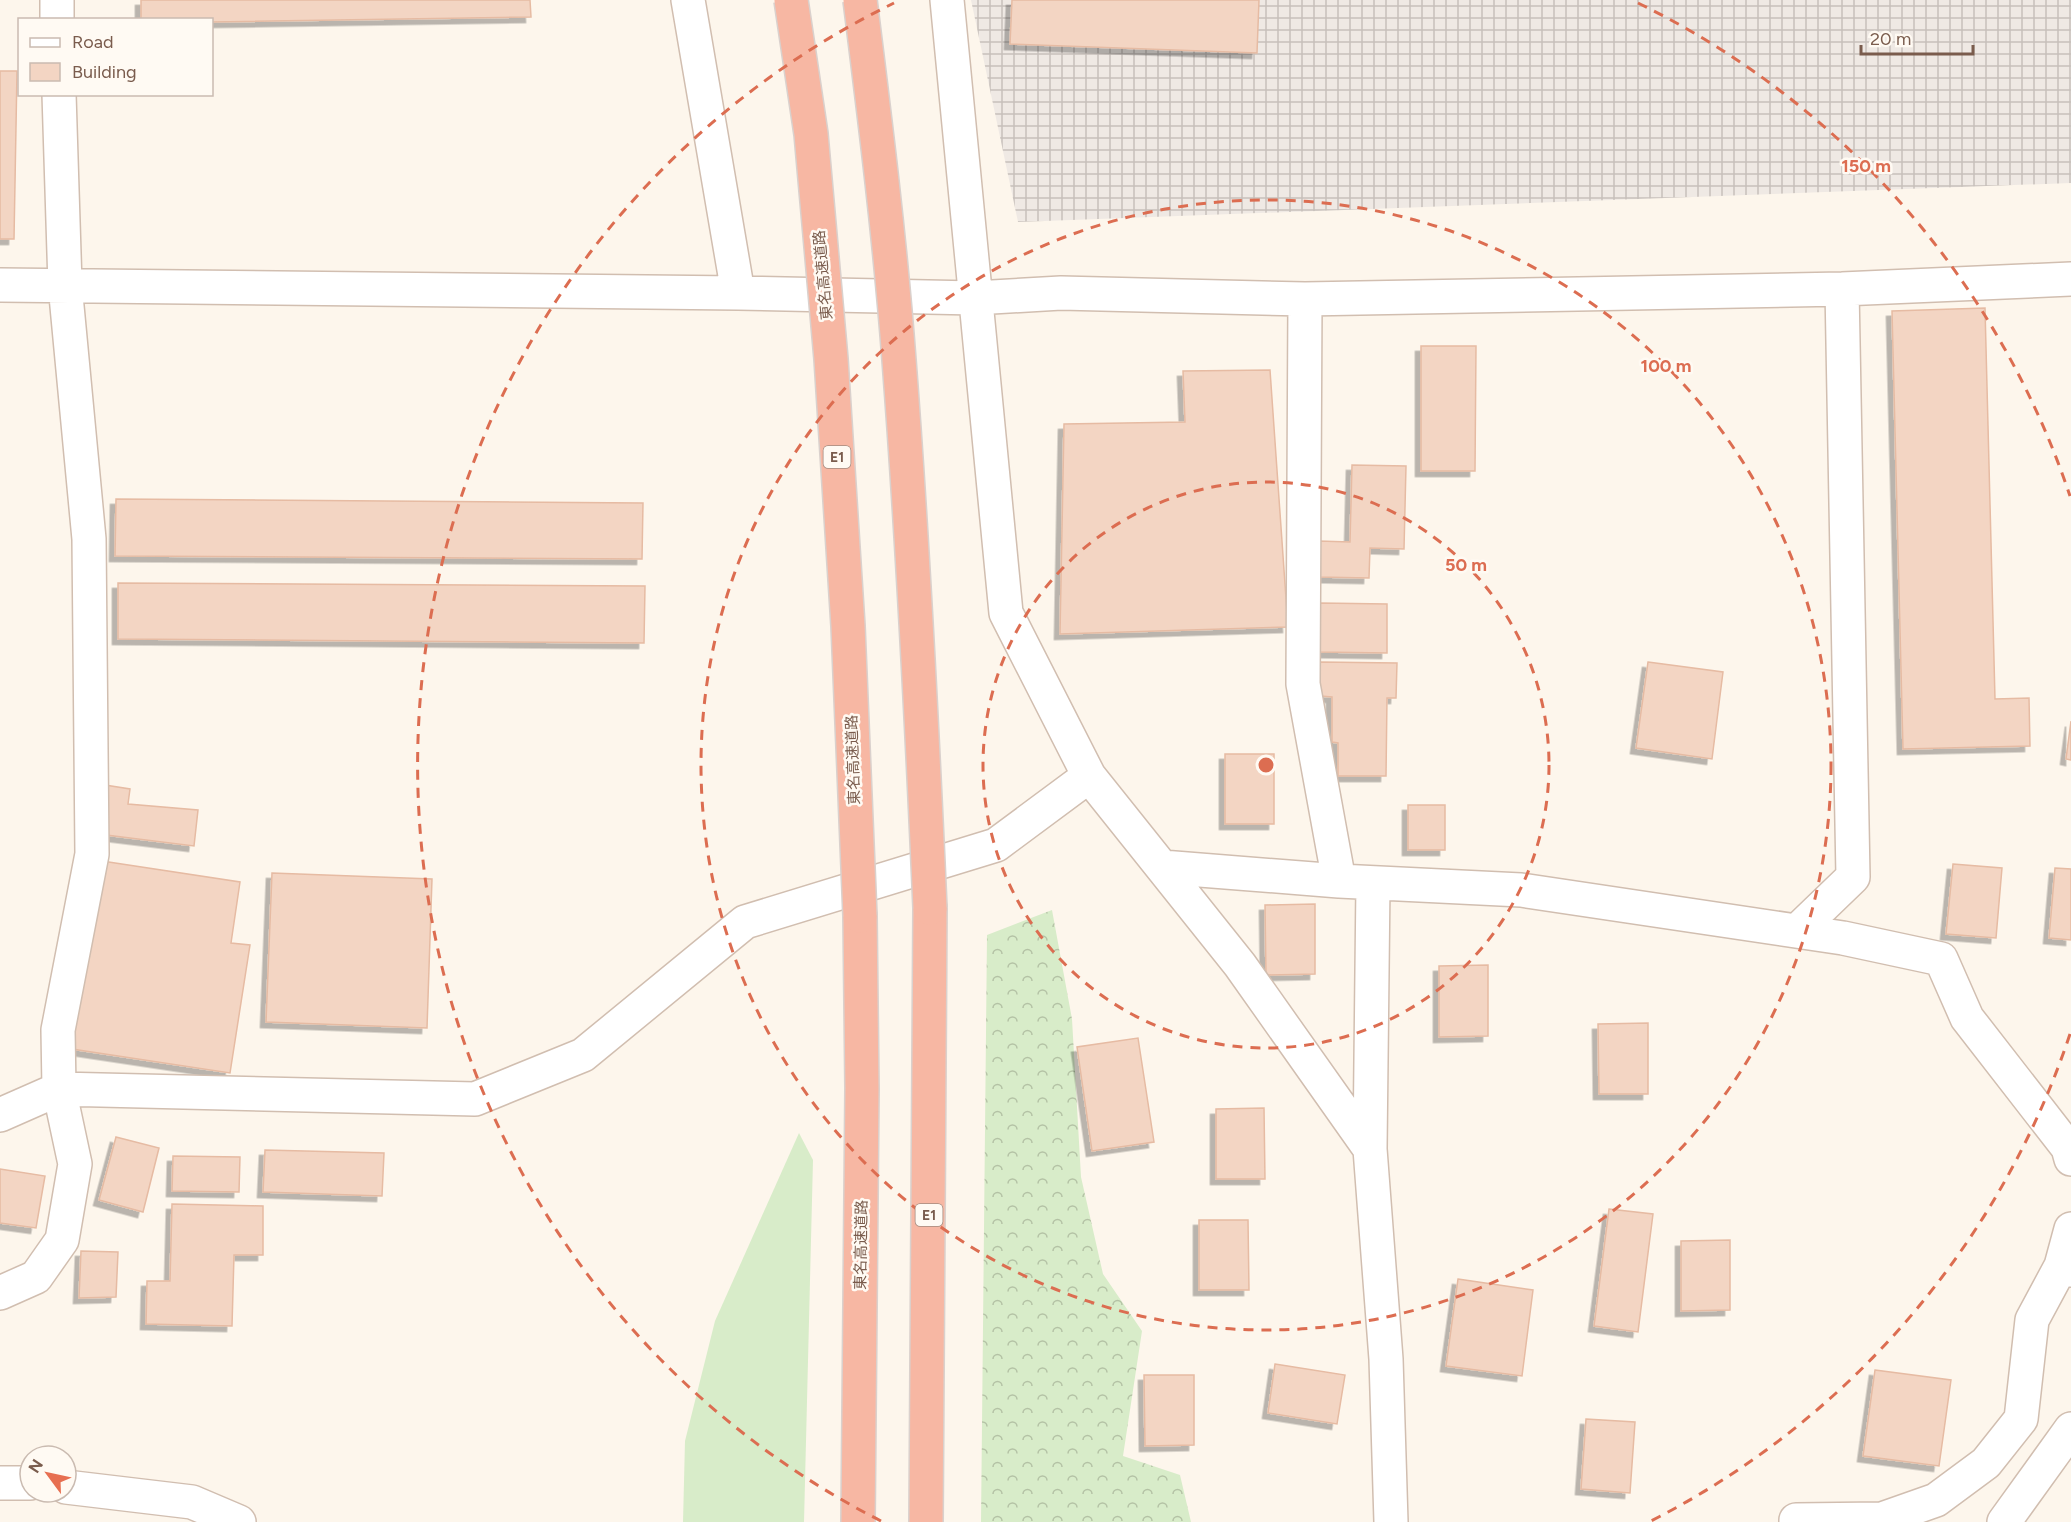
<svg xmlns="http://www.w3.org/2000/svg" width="2071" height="1522" viewBox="0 0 2071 1522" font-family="Figtree,'Noto Sans JP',sans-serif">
<defs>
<pattern id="industrial-grid" width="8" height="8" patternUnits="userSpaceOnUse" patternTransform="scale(1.5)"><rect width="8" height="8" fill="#efe9e4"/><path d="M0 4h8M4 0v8" fill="none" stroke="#c7c0bb"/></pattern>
<pattern id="forest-crowns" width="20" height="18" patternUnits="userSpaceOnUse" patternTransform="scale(1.5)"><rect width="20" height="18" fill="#d8ecc9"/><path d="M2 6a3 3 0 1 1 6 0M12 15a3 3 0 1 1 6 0" fill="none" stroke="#b4c2a5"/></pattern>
<filter id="shadow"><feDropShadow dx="-5.5" dy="5.5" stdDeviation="0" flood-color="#0004"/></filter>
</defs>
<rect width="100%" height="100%" fill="#fdf6ec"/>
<path fill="url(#industrial-grid)" d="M971 0H2071V183L1018 222Z"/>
<path fill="#d8ecc9" d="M799 1133 813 1160 804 1522H683L685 1441 715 1321Z"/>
<path fill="url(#forest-crowns)" d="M1052 910 1072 1019 1081 1177 1103 1274 1142 1331 1123 1456 1180 1475 1191 1522H981L987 935Z"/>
<path fill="#f3d5c3" stroke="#e6bba3" stroke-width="1.5" filter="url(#shadow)" d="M141 0H530L531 17 212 22V20H141Z
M1012 0H1259L1257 53 1010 44Z
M0 71H17L14 239H0Z
M1985 308 1995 699 2029 698 2030 746 1903 749 1892 311Z
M1421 346H1476L1475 471H1421Z
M1270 370 1288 627 1060 634 1064 424 1185 422 1183 371Z
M1352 465 1406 466 1404 549 1370 548 1369 578 1318 577 1319 541 1350 542Z
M116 499 643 503 642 559 115 556Z
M118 583 645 586 644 643 118 639Z
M1320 603 1387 604V653L1319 652Z
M1320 662 1397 663 1396 698H1387L1386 776H1338V743L1332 742V697L1320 696Z
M1648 662 1723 672 1712 759 1636 748Z
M2071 721V760L2066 759Z
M1225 754H1274V824H1225Z
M105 785 130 789 128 804 198 810 194 846 106 835Z
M1408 805H1445V850H1408Z
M102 861 240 882 231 943 250 945 230 1073 72 1049Z
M1953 864 2002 868 1996 938 1946 934Z
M2055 868 2071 869V940L2049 938Z
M272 873 432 879 427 1028 266 1022Z
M1315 904V974L1266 975 1265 905Z
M1488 965V1036L1439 1037V966Z
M1648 1023V1094H1599L1598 1024Z
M1138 1038 1154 1142 1092 1151 1077 1047Z
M1264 1108 1265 1179H1216V1109Z
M116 1137 159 1148 143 1212 99 1200Z
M265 1150 384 1153 382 1196 263 1192Z
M173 1156 240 1157 239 1192 172 1191Z
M0 1169 45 1176 36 1228 0 1223Z
M172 1204 263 1206V1255H234L232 1326 146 1324 147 1281H170Z
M1609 1209 1653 1214 1638 1332 1594 1326Z
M1199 1220H1248L1249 1290H1199Z
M1730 1240V1310L1681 1311V1241Z
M81 1251 118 1252 116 1297 79 1298Z
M1458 1279 1533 1290 1522 1376 1446 1366Z
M1275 1364 1345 1375 1337 1424 1268 1413Z
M1875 1370 1951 1380 1939 1466 1863 1456Z
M1144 1375H1194V1445L1145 1446Z
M1586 1419 1635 1422 1630 1493 1581 1489Z"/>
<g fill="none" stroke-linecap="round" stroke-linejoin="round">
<g stroke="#d1beb0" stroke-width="36">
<path id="minor" d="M57 0V20
M688 0 738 293
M947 0 1006 613 1089 776 1240 965 1370 1149 1386 1359 1391 1522
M0 285 738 293 975 298 1061 293 1305 299 1842 289 2071 279
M1305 299 1303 684 1339 881
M1162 867 1339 881 1521 890 1843 938 1941 959 1967 1018 2068 1148 2071 1159
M1797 931 1853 877 1842 289
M0 1115 59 1089 475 1099 583 1055 745 922 996 845 1089 776
M1370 1149 1373 883
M2071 1229 2061 1266 2071 1270
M0 1293 36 1277 62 1240 75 1164 59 1089 58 1030 92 854 89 539 65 285 59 94
M0 1483H30
M66 1487 192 1502 239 1522
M1796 1522V1520L1882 1519 1936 1500 1986 1463 2021 1419 2032 1320 2061 1266
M2004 1522 2071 1429"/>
</g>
<g stroke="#dad1cd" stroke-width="36">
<path id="highway" d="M858 1522 862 1089 860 916
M926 1522 930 908"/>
</g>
<use href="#minor" stroke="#fff" stroke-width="33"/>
<use href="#highway" stroke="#f7b7a3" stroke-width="33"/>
<g stroke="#dad1cd" stroke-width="36" stroke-linecap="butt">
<path id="highway-bridge" d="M791 0 811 134 831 359 848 626 860 916
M860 0C875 120 890 239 899 360 913 542 922 725 930 908"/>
</g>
<use href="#highway-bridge" stroke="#f7b7a3" stroke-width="33"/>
</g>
<g fill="none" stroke="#dc6d51" stroke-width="3" stroke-dasharray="10 8">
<circle cx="1266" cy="765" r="283"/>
<circle cx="1266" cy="765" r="565"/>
<path d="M2070 1034A848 848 0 0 1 1651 1521M881 1521A848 848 0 0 1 894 3M1638 3A848 848 0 0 1 2070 496"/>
</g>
<g text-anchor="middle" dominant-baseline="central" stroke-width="5" stroke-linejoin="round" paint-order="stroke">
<g fill="#fffaf3" stroke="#a28b7f" stroke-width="1.5">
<rect x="823.5" y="446" width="27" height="22" rx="4.5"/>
<rect x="915.5" y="1204" width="27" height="22" rx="4.5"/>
</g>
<g font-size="14" font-weight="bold" fill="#7a5c4d">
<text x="837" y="457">E1</text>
<text x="929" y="1215">E1</text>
</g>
<g font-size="15" fill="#7a5c4d" stroke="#fffaf3">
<text transform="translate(823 275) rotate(-95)">東名高速道路</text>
<text transform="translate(853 760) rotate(-92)">東名高速道路</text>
<text transform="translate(861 1245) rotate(-89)">東名高速道路</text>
</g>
</g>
<circle cx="1266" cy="765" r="9" fill="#dc6d51" stroke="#fffaf3" stroke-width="3"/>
<g font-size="18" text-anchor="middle" font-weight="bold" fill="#dc6d51" stroke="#fffaf3" stroke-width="5" stroke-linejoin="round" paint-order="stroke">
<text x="1866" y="172">150 m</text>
<text x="1666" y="372">100 m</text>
<text x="1466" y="571">50 m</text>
</g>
<rect x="18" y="18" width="195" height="78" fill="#fffaf3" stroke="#cabbb1" stroke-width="1.5"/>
<rect x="30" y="38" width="30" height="9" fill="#ffffff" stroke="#cabbb1" stroke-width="1.5"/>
<text x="72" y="48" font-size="18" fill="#7a5c4d">Road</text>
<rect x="30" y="63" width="30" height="18" fill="#f3d5c3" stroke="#cabbb1" stroke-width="1.5"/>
<text x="72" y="78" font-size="18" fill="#7a5c4d">Building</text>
<g transform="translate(48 1474) rotate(303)"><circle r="28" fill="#fffaf3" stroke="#cabbb1" stroke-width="1.5"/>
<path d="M0-4.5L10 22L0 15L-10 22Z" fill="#e76f51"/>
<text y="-9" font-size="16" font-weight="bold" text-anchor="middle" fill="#7a5c4d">N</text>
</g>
<path d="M1861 45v9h112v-9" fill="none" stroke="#7a5c4d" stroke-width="3"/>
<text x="1870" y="45" font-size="18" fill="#7a5c4d" stroke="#fffaf3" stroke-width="4.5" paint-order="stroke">20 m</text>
</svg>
